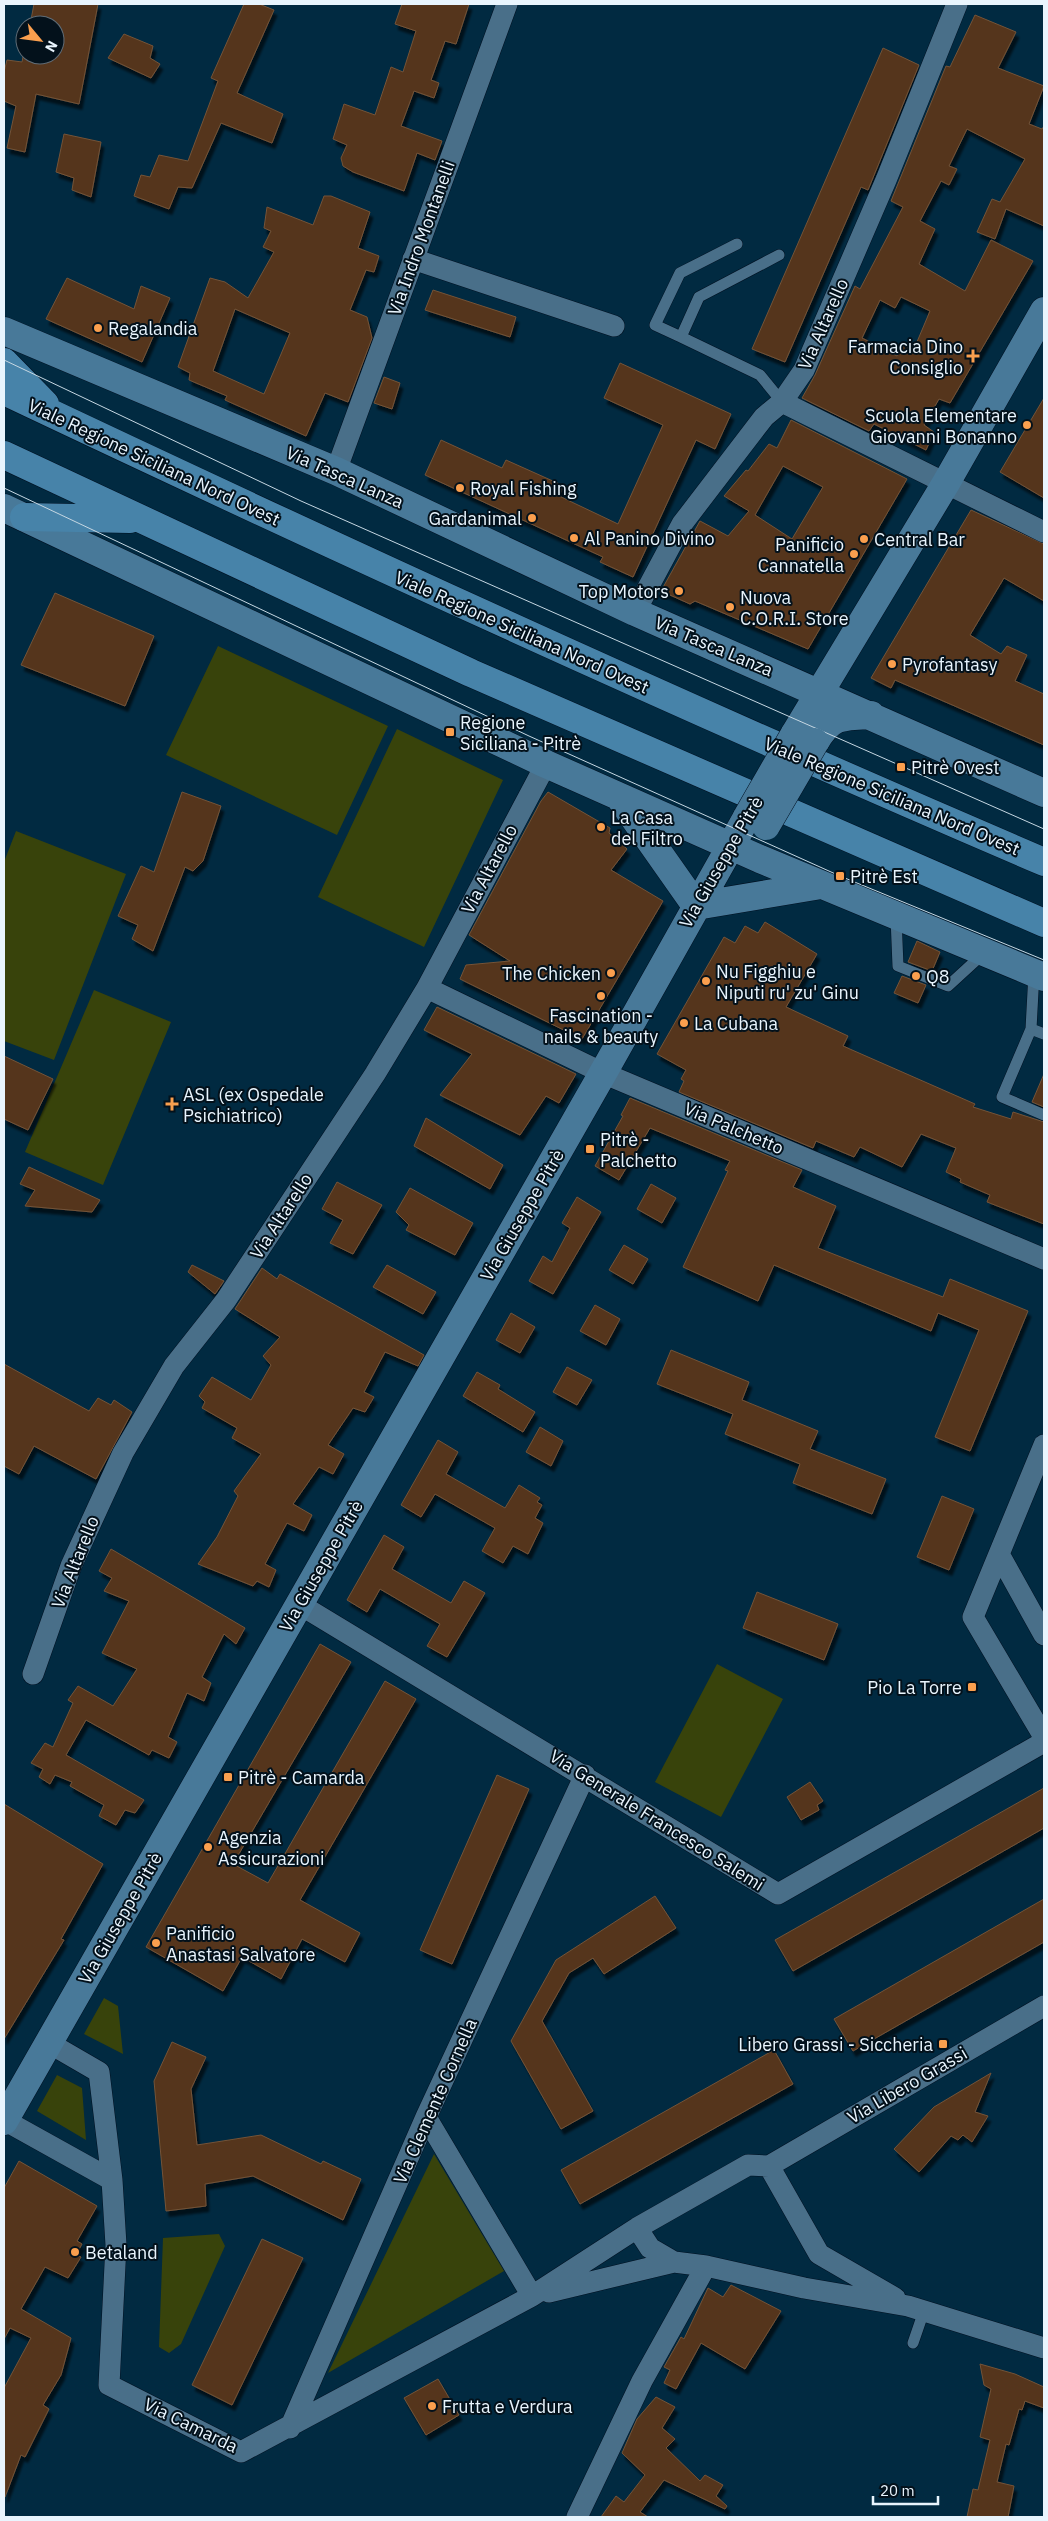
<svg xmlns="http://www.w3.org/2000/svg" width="1048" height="2521" viewBox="0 0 1048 2521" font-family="'IBM Plex Sans',sans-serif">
<defs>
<filter id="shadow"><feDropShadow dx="3" dy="5.5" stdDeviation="1" flood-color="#0009"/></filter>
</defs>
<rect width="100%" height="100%" fill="#012a41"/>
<path fill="#38430b" d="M218 646 388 726 337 835 166 755Z
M397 729 503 780 424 947 318 897Z
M16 831 126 874 54 1060 4 1041V862Z
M94 990 171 1022 103 1185 25 1152Z
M717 1664 783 1699 721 1817 655 1782Z
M104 1998 118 2006 123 2054 84 2034Z
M57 2075 82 2088 86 2140 37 2111Z
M434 2154 504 2271 328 2373Z
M219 2234 225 2246 181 2344 169 2353 159 2347 163 2238Z"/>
<path fill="#54351a" stroke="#745338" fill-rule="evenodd" filter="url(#shadow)" d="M34 4H98L79 104 36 94 25 152 7 148 16 106 4 101V72L7 60 22 62 25 46V55H55V25H30Z
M244 4H259L274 10 237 93 283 114 272 143 221 123 192 188 178 187 169 209 134 196 141 175 150 177 159 155 188 161 218 81 211 78Z
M402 4H469L456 44 445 41 431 80 439 83 434 98 414 91 401 126 442 141 435 160 417 153 404 191 353 172 343 166 341 158 347 145 333 139 344 104 375 115 391 67 403 72 416 31 395 24Z
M975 15 1016 32 998 68 1044 86 1029 124 1042 129 1044 126V226L1006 209 995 239 977 232 992 199 1000 202 1025 159 967 129 949 166 957 169 949 185 941 181 920 221 935 229 919 264 965 291 991 240 1033 261 950 403 939 399 924 425 934 432 926 450 874 424 869 431 802 398 815 375 855 286 860 289 903 207 891 201 946 66 950 67ZM901 297 930 311 914 349 904 342 897 356 862 338 880 300 895 308Z
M124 34 153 46 150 58 160 64 151 78 108 58Z
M883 48 919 65 868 190 861 187 785 362 752 349Z
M64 134 101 142 91 197 72 190 74 178 56 172Z
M324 196H331L370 212 358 248 379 256 374 272 366 270 350 310 367 317 372 338 348 402 325 393 306 436 225 400 227 396 189 380 190 373 178 367 210 278 225 282 248 298 274 252 263 247 271 231 264 228 267 207 313 225ZM235 309 290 333 264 394 213 371Z
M67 278 134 309 141 286 170 298 142 362 46 319Z
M433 290 516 317 510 337 425 310Z
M620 363 731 414 715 449 696 440 633 577 600 562 603 557 425 475 441 440 502 468 506 460 564 486 559 496 618 524 663 425 604 398Z
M384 377 400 383 392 409 374 403Z
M1044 398V498L1000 472Z
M791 420 907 479 808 649 695 601 690 604 661 591 700 521 728 536 749 511 724 496 746 470 748 471 769 444 777 448ZM783 466 823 487 792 539 755 515Z
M971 510 1044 544V601L1004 578 970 635 1001 654 1007 646 1027 655 1015 681 1044 694V745L895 680 891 688 871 678Z
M55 593 154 636 125 706 21 665Z
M182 792 221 806 203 861 193 871 185 867 153 951 132 939 138 925 118 916 141 866 154 872Z
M548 792 610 828 609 833 627 849 611 870 663 901 582 1039 460 979 466 965 510 961 469 935 541 801Z
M765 922 817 954 786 1007 848 1036 843 1046 975 1104 973 1107 1011 1119 1013 1112 1044 1122V1224L987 1202 990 1195 960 1182 961 1179 946 1172 956 1148 921 1134 902 1167 860 1147 854 1157 816 1141 813 1148 679 1092 684 1081 681 1079 686 1070 657 1054 724 937 735 943 745 926 758 933Z
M917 941 940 952 932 971 908 962Z
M902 976 926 985 918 1003 894 993Z
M437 1007 576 1074 559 1103 546 1096 520 1135 440 1095 472 1054 424 1030Z
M4 1056 53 1079 28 1130 4 1119Z
M1044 1074V1107L1032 1102Z
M630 1098 802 1170 793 1187 836 1206 818 1248 943 1297 950 1279 1028 1311 970 1451 935 1437 979 1330 938 1313 931 1331 774 1265 758 1301 683 1267 728 1171 725 1170 730 1161 650 1128 619 1180 595 1166 623 1116 621 1115Z
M426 1118 503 1165 490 1189 414 1146Z
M29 1167 100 1200 92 1212 25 1206 35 1190 20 1184Z
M337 1182 382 1205 353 1254 330 1243 343 1220 322 1209Z
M651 1184 676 1198 662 1223 637 1209Z
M410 1188 473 1223 455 1255 406 1230 409 1225 396 1212Z
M577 1197 601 1212 553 1294 529 1281 543 1256 552 1262 570 1228 562 1223Z
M624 1245 648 1259 633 1284 609 1270Z
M192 1265 224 1281 215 1294 188 1272Z
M387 1265 436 1292 423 1314 373 1287Z
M262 1268 277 1279 280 1274 424 1355 418 1366 385 1352 364 1392 374 1397 365 1412 353 1408 328 1445 344 1454 333 1474 319 1467 293 1504 312 1515 304 1531 287 1523 265 1564 276 1570 269 1587 257 1581 253 1586 198 1564 217 1537 238 1496 234 1491 261 1454 232 1438 237 1428 202 1408 205 1402 199 1396 212 1377 251 1400 271 1365 263 1356 280 1337 235 1309Z
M595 1305 620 1319 606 1345 580 1331Z
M511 1313 535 1327 520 1353 496 1340Z
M671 1350 749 1382 742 1400 818 1431 810 1449 886 1479 872 1514 793 1483 800 1464 725 1434 733 1414 657 1384Z
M4 1364 89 1411 98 1398 111 1405 114 1400 132 1412 96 1479 34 1446 19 1474 4 1466Z
M567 1367 592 1380 577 1405 553 1392Z
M477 1372 500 1385 498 1389 535 1412 523 1432 463 1396Z
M540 1427 563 1441 551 1466 526 1452Z
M438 1440 458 1452 446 1474 505 1508 519 1485 540 1498 537 1502 542 1505 535 1518 543 1523 528 1554 513 1546 503 1563 482 1551 495 1528 435 1494 421 1517 401 1505Z
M942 1496 974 1509 949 1570 917 1557Z
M384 1535 404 1547 392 1569 451 1603 464 1581 485 1593 447 1657 427 1646 440 1624 380 1589 367 1612 347 1600Z
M111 1549 245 1628 236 1644 224 1634 202 1677 211 1683 204 1701 187 1693 168 1737 177 1742 169 1758 152 1750 149 1755 86 1720 66 1755 144 1800 135 1813 125 1810 116 1825 99 1816 104 1805 70 1786 72 1782 55 1775 50 1784 39 1777 43 1769 31 1763 45 1743 53 1747 73 1703 68 1700 78 1686 113 1706 137 1669 102 1653 129 1601 104 1591 112 1578 99 1571Z
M757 1592 838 1624 824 1660 743 1628Z
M320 1644 351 1662 233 1864 268 1883 385 1681 416 1699 300 1900 360 1933 345 1962 302 1939 281 1979 242 1957 223 1991 146 1947Z
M497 1775 529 1789 452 1964 420 1950Z
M810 1782 823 1801 817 1805 819 1810 801 1820 787 1797Z
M1044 1788V1828L793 1971 775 1940Z
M4 1804 103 1864 61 1939 64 1940 4 2039Z
M655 1896 676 1928 604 1974 593 1958 569 1973 542 2021 593 2111 561 2129 511 2041 556 1960Z
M1044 1899V1942L853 2051 834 2019Z
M172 2042 206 2057 191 2089 197 2145 261 2135 321 2164 323 2161 361 2179 343 2220 253 2176 205 2184 206 2206 166 2211 154 2081Z
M774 2050 793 2084 580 2204 561 2170Z
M991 2073 975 2112 988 2116 972 2142 963 2135 958 2140 951 2136 919 2172 894 2149 934 2107Z
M19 2161 97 2206 77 2241 82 2244 76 2255 81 2257 68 2278 45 2267 21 2309 71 2338 61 2375 43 2405 49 2409 25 2457 21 2455 5 2497 4 2388 31 2338 10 2328 4 2339V2188Z
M262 2239 303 2258 232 2405 192 2385Z
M731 2285 781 2311 745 2369 701 2343 676 2389 664 2383 670 2370 664 2367 681 2337 684 2339 708 2288 723 2297Z
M980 2364 1015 2374 1044 2387V2408L1025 2401 1022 2410 1019 2409 1009 2445 1006 2444 997 2482 1014 2486 1008 2517H967L973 2489 978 2490 990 2440 980 2437 991 2389 984 2385Z
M438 2379 459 2415 426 2435 404 2398Z
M656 2397 675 2407 662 2428 675 2439 666 2448 700 2481 705 2475 723 2485 716 2496 727 2506 725 2509 664 2480 640 2512 648 2517H601L616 2496 624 2502 645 2475 622 2453 637 2419Z"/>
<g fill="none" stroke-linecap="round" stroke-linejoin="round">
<g stroke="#012" stroke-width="12">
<path id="lane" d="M779 255 699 297 681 337 760 375 782 402
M681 337 655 325 680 273 737 244
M896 917 898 966 948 986 984 953
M1034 973 1031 1029 1044 1034
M1031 1029 1002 1097 1044 1115
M913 2343 924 2311"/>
</g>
<g stroke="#012" stroke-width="22">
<path id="street" d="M413 259 614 326
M782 402 1044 532
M336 471 507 4
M635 612 682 524 764 417 782 402 804 370 886 180 957 4
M427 988 603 1073 1044 1259
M1044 1445 973 1617 1044 1737
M999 1554 1044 1635
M299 1604 778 1894 1044 1742
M33 1674 71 1566 123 1453 174 1366 226 1300 375 1074 427 988 546 764
M49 2043 99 2072 112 2180 116 2245 109 2385 241 2452 532 2296 637 2228 748 2165 769 2166
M426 2117 532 2296
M4 2120 112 2180
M769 2166 1044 2006
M769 2166 819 2254 895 2298
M637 2228 650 2248 674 2262 706 2266 804 2288 908 2306 1044 2348
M549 2292 674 2262
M290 2428 426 2117 585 1775
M577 2517 642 2381 706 2266"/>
</g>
<g stroke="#012" stroke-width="29">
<path id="secondary" d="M4 331 336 471 635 612 1044 793
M4 508 546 764 760 859 1044 977
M794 735 946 483 1044 311
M815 742C831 715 842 716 871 715
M620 798 696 906
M696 906 821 885
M4 2121 603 1073 747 817"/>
</g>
<g stroke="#012" stroke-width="29">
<path id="primary" d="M4 362 45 404
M4 391C348 554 694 712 1044 862
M4 455 471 673 1044 923
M24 517 130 519"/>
</g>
<use href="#lane" stroke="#496f89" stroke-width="11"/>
<use href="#street" stroke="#496f89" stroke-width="21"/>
<use href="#secondary" stroke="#487999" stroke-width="28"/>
<use href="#primary" stroke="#4783a9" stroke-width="28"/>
<path stroke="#c6d7e2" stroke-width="1" d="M4 360 301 501 1044 829
M4 488 529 736 840 876 1044 960"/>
<g stroke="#012" stroke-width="29" stroke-linecap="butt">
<path id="secondary-bridge" d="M747 817 794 735
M766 826 815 742"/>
</g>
<use href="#secondary-bridge" stroke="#487999" stroke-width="28"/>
</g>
<g fill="#fa9f4e" stroke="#03111b" stroke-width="2">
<circle cx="98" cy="328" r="5"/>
<path d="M970.5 348.5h5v5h5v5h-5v5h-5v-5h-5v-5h5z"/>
<circle cx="1027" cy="425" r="5"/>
<circle cx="460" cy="488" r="5"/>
<circle cx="532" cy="518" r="5"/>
<circle cx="574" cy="538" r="5"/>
<circle cx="864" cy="539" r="5"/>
<circle cx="854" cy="554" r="5"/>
<circle cx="679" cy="591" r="5"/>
<circle cx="730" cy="607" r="5"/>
<circle cx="892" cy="664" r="5"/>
<rect x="445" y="727" width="10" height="10" rx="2.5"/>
<rect x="896" y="762" width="10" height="10" rx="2.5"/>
<circle cx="601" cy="827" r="5"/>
<rect x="835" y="871" width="10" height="10" rx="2.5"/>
<circle cx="611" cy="973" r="5"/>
<circle cx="916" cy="976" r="5"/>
<circle cx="706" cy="981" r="5"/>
<circle cx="601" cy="996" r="5"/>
<circle cx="684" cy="1023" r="5"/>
<path d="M169.5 1096.5h5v5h5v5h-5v5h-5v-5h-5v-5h5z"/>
<rect x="585" y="1144" width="10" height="10" rx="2.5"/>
<rect x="967" y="1682" width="10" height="10" rx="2.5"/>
<rect x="223" y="1772" width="10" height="10" rx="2.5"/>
<circle cx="208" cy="1847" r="5"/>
<circle cx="156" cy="1943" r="5"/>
<rect x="938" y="2039" width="10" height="10" rx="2.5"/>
<circle cx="75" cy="2252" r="5"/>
<circle cx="432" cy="2406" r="5"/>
</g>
<g text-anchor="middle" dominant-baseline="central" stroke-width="4" stroke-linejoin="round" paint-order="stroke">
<g font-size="18" fill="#e9f5fe" stroke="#03111b">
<text transform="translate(421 238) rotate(-70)">Via Indro Montanelli</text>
<text transform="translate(823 324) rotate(-66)">Via Altarello</text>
<text transform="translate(154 462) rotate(25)">Viale Regione Siciliana Nord Ovest</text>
<text transform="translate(345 477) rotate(24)">Via Tasca Lanza</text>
<text transform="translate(522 632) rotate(24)">Viale Regione Siciliana Nord Ovest</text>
<text transform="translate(714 646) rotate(23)">Via Tasca Lanza</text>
<text transform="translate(892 796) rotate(23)">Viale Regione Siciliana Nord Ovest</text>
<text transform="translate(721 862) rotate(-60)">Via Giuseppe Pitrè</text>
<text transform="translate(489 869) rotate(-62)">Via Altarello</text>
<text transform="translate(734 1128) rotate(23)">Via Palchetto</text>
<text transform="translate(522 1215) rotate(-60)">Via Giuseppe Pitrè</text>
<text transform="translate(281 1216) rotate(-57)">Via Altarello</text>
<text transform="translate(75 1562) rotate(-68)">Via Altarello</text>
<text transform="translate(321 1566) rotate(-60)">Via Giuseppe Pitrè</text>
<text transform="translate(657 1820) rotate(32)">Via Generale Francesco Salemi</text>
<text transform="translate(120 1918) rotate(-60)">Via Giuseppe Pitrè</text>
<text transform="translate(907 2085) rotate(-30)">Via Libero Grassi</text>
<text transform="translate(435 2101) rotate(-66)">Via Clemente Cornella</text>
<text transform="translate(191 2425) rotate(26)">Via Camarda</text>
</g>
<g font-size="18" fill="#e9f5fe" stroke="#03111b" text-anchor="start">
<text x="108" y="328">Regalandia</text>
<text x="963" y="346" text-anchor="end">Farmacia Dino<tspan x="963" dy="21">Consiglio</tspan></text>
<text x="1017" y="415" text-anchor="end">Scuola Elementare<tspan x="1017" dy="21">Giovanni Bonanno</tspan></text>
<text x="470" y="488">Royal Fishing</text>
<text x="522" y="518" text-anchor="end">Gardanimal</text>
<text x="584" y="538">Al Panino Divino</text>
<text x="874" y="539">Central Bar</text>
<text x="844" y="544" text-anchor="end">Panificio<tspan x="844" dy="21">Cannatella</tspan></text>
<text x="669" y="591" text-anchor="end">Top Motors</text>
<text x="740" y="597">Nuova<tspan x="740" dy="21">C.O.R.I. Store</tspan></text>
<text x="902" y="664">Pyrofantasy</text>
<text x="460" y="722">Regione<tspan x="460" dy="21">Siciliana - Pitrè</tspan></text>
<text x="911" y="767">Pitrè Ovest</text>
<text x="611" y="817">La Casa<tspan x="611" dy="21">del Filtro</tspan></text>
<text x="850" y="876">Pitrè Est</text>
<text x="716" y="971">Nu Figghiu e<tspan x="716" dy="21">Niputi ru' zu' Ginu</tspan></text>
<text x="601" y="973" text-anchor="end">The Chicken</text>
<text x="926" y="976">Q8</text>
<text x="601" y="1015" text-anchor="middle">Fascination -<tspan x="601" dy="21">nails &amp; beauty</tspan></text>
<text x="694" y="1023">La Cubana</text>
<text x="183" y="1094">ASL (ex Ospedale<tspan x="183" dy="21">Psichiatrico)</tspan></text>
<text x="600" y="1139">Pitrè -<tspan x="600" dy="21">Palchetto</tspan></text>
<text x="962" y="1687" text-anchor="end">Pio La Torre</text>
<text x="238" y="1777">Pitrè - Camarda</text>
<text x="218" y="1837">Agenzia<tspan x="218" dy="21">Assicurazioni</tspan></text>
<text x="166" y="1933">Panificio<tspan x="166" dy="21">Anastasi Salvatore</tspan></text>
<text x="933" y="2044" text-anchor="end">Libero Grassi - Siccheria</text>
<text x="85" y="2252">Betaland</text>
<text x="442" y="2406">Frutta e Verdura</text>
</g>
</g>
<rect width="1048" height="2521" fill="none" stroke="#e9f5fe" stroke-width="10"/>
<g transform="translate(40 40) rotate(119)"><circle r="24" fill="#03111b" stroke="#5f6c76"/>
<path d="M0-4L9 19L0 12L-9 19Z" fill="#fa9f4e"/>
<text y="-8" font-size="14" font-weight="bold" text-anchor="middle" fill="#e9f5fe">N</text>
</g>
<path d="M873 2496v8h65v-8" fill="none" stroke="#e9f5fe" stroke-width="2.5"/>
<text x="880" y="2496" font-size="15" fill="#e9f5fe" stroke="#03111b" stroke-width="4" paint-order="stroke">20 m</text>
</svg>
